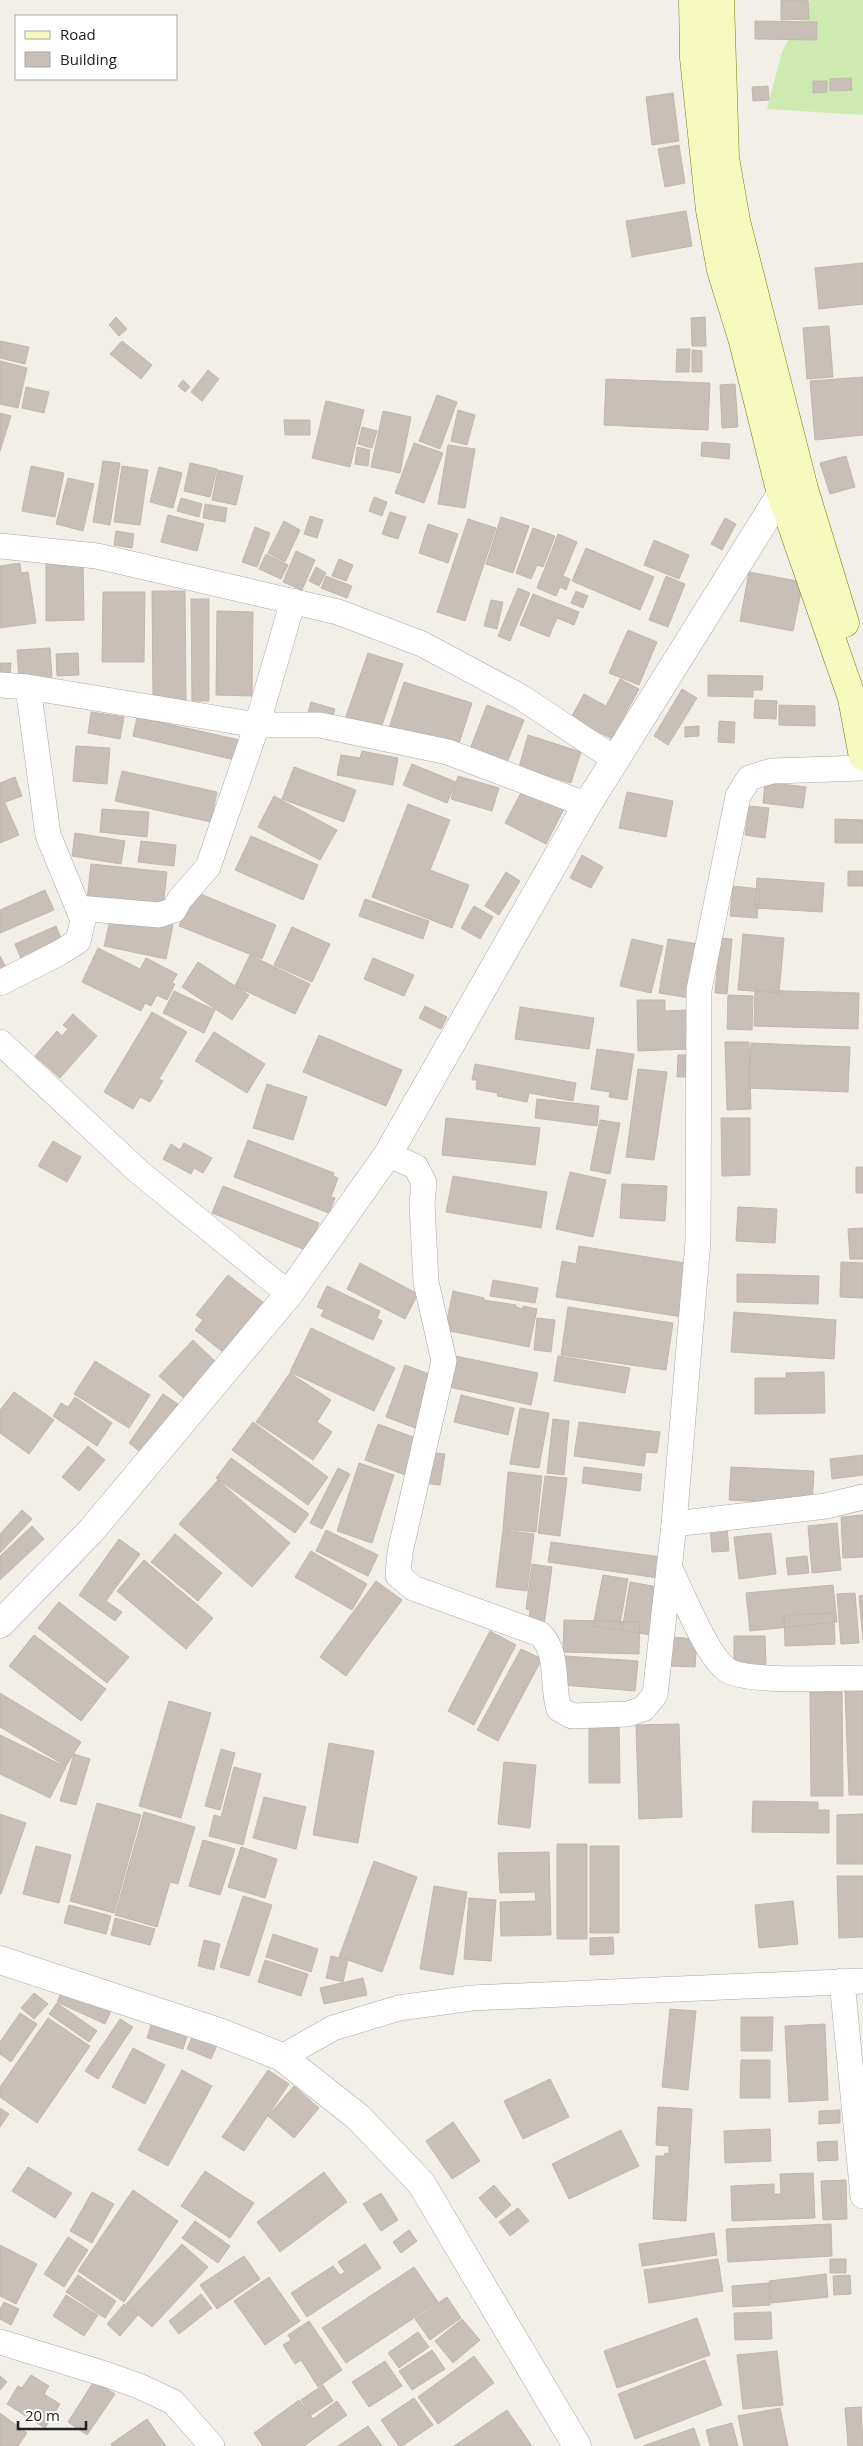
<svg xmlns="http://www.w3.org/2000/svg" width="863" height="2446" viewBox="0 0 863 2446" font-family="'Open Sans',sans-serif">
<rect width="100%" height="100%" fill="#f2efe9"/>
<path fill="#cdebb0" d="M810 0H863V115L767 109 782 52Z"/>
<path fill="#c7bfb8" stroke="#c4b6ab" d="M781 0H808L809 19 781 20Z
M755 21 817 22V40L755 39Z
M851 78 852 90 830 91V79Z
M813 81H827V92L813 93Z
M768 86 769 100 753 101 752 87Z
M673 93 679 141 652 145 646 97Z
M679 145 685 183 665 187 658 149Z
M686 211 692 246 632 257 626 221Z
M863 263V304L819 309 815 268Z
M116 317 127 329 119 336 109 325Z
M705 317 706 346H692L691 318Z
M829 326 833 377 807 379 803 328Z
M0 341 29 347 25 364 0 358Z
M122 341 152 365 141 379 110 354Z
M677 349H690L689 372H676Z
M692 350 702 351V372H692Z
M0 361 27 368 18 408 0 404Z
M208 370 219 379 202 401 191 392Z
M863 377V435L815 440 810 381Z
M606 379 710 383 708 430 604 425Z
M183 380 190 387 185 392 178 386Z
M735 384 738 427 722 428 720 385Z
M26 387 49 392 44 413 22 408Z
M437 395 457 402 440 449 419 441Z
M326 401 364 410 350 467 312 458Z
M458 410 475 415 467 445 451 441Z
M383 411 411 417 400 473 371 467Z
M0 413 11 416 0 451Z
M284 420H310V435H285Z
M362 427 377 431 372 448 358 444Z
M702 442 730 444 729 459 701 456Z
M414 443 443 453 424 503 395 493Z
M448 445 475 449 465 508 438 504Z
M357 447 370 450 368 466 355 464Z
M846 456 855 487 830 494 820 463Z
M103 461 120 463 110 525 93 522Z
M190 463 217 469 210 497 184 491Z
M31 466 64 473 55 517 22 511Z
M122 466 148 470 140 525 114 522Z
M159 467 182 473 173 508 150 502Z
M218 470 243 476 236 505 212 500Z
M68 478 94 484 83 531 56 524Z
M374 497 387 502 382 516 369 511Z
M181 498 202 504 199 517 177 511Z
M205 504 227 508 225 522 203 518Z
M390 512 406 517 398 539 382 534Z
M168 515 204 524 197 551 161 542Z
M310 516 323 520 317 538 304 534Z
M501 517 529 526 513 573 486 564Z
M725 518 736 524 722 550 711 544Z
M468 519 496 528 465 621 437 612Z
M284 521 300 530 285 562 268 553Z
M428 524 458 534 448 563 419 553Z
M255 527 270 533 257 567 242 562Z
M533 528 555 536 543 567 537 565 531 579 516 573Z
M116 531 134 534 132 548 114 545Z
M558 534 577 542 563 576 570 579 566 590 560 587 556 596 537 588Z
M654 540 689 555 679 579 644 565Z
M586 548 654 577 640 610 572 581Z
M296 551 315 560 302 590 283 582Z
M266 554 288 565 281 579 259 569Z
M339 559 353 565 346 581 332 576Z
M83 561 84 620 46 621V562Z
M20 563 21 573 28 572 36 623 0 628V566Z
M316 567 326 573 319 586 309 581Z
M749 572 803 582 793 631 740 621Z
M326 576 352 586 347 598 321 588Z
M666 576 685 584 668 627 649 620Z
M518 588 530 593 510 641 498 636Z
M152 591H185L186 700 153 701Z
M576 591 588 596 583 608 571 603Z
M103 592H145L144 662H102Z
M533 594 579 612 574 625 557 618 549 637 520 625Z
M191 599H209V701H192Z
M491 600 503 602 497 629 484 626Z
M217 611 253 612 252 696 216 695Z
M628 630 657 642 639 685 609 673Z
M50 648 52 677 19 679 17 650Z
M78 653 79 675 57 676 56 654Z
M368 653 403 664 380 731 345 719Z
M0 663H11L10 674H0Z
M708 675 763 676 762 690H753V697L708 696Z
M620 679 639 689 612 739 571 718 584 694 606 706Z
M404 682 472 703 457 750 389 728Z
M682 689 697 698 668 745 654 736Z
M755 700 777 701 776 719 754 718Z
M311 702 335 709 330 726 306 719Z
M487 705 524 720 505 768 468 754Z
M779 705 815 706V726L779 725Z
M91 712 124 717 120 739 88 733Z
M137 717 244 741 239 761 133 736Z
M719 721 735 722 734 743 718 742Z
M699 726V736L685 737V727Z
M528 735 581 752 571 783 519 767Z
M76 746 110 748 107 784 73 781Z
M362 751 398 758 393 785 337 775 341 755 360 758Z
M412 764 456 782 447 803 403 785Z
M294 767 356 790 344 822 282 799Z
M122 771 217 792 211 822 115 801Z
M458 776 499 788 492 811 451 799Z
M15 777 22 796 0 804V783Z
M765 782 806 787 803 808 763 803Z
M524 787 565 807 546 844 505 823Z
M627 792 673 801 666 837 619 828Z
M274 796 337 830 320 860 258 827Z
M5 803 19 835 0 843V805Z
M408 804 450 820 430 870 469 885 452 928 372 897Z
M749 806 769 808 765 838 745 835Z
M102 809 149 812 147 837 100 832Z
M835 819 863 820V843H835Z
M75 833 125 841 121 864 72 856Z
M251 836 318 865 303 900 235 870Z
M141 841 176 845 174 866 138 862Z
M582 855 603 867 591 888 570 878Z
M91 864 167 872 163 907 87 900Z
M848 871H863V886H848Z
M506 872 520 881 499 915 485 906Z
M757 878 824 883 822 912 755 908Z
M733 886 760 889 757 918 730 916Z
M45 890 54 910 0 933V910Z
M193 891 276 925 262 959 179 926Z
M365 899 429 921 423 939 359 916Z
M474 906 493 917 480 939 461 928Z
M112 912 173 925 166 959 104 946Z
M56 926 65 948 24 966 15 944Z
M292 927 330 944 312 982 274 965Z
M743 934 784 938 779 993 738 990Z
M720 938 732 939 727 994 715 993Z
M632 939 663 946 651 993 620 986Z
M668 939 698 944 690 998 659 993Z
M98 948 140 969 146 958 177 974 172 983 175 984 167 1000 157 995 151 1006 145 1003 141 1011 82 982Z
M250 955 310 984 295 1014 235 986Z
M0 956 7 969 0 972Z
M373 958 414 975 404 996 364 979Z
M198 962 249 995 232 1020 182 987Z
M755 990 859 993 858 1029 754 1026Z
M174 991 215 1010 204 1033 163 1013Z
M728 995 753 996 752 1030 727 1029Z
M637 1000H665V1011L687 1010 688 1049 638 1051Z
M425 1006 447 1017 441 1029 419 1018Z
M520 1007 594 1018 589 1049 515 1039Z
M152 1012 187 1032 159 1079 163 1081 150 1102 140 1097 133 1109 104 1092Z
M73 1014 97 1036 60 1078 35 1056 57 1031 62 1036 68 1029 63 1025Z
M214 1032 265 1064 247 1093 195 1061Z
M319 1035 402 1070 386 1106 303 1072Z
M725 1042H749L751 1109 727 1110Z
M751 1043 850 1047 848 1092 748 1088Z
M597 1049 634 1054 627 1100 609 1097 610 1092 591 1089Z
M678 1055H690V1077H677Z
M475 1064 576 1083 573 1101 529 1093 527 1102 497 1096 498 1093 476 1089 477 1080H472Z
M638 1069 667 1072 654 1160 626 1157Z
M267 1084 307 1097 293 1140 253 1128Z
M537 1099 599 1106 597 1126 535 1118Z
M446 1118 540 1128 535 1165 442 1155Z
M721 1118H750V1175L722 1176Z
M600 1120 620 1123 610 1174 590 1170Z
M248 1140 334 1173 333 1176 338 1178 331 1197 335 1198 329 1213 234 1177Z
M53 1141 81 1157 67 1182 38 1166Z
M184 1143 212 1158 203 1173 194 1168 191 1174 163 1159 171 1144 180 1150Z
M856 1167H863V1193H856Z
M570 1172 606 1180 593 1237 556 1229Z
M453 1176 547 1192 541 1228 446 1212Z
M622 1184 667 1186 665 1221 620 1218Z
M223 1186 319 1223 308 1251 212 1213Z
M738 1207 777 1209 775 1243 736 1241Z
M863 1228V1259H850L848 1229Z
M579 1246 691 1264 682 1317 556 1297 562 1261 576 1264Z
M841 1262 863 1263V1298L840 1297Z
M360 1263 418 1294 405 1319 347 1289Z
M737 1274 819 1276 818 1304 737 1302Z
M228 1275 264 1303 224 1353 195 1330 203 1320 196 1315Z
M493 1280 538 1288 535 1303 490 1296Z
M327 1286 380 1311 377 1318 382 1321 373 1340 321 1316 324 1310 317 1307Z
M453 1291 484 1298V1300L490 1301 516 1305V1307L523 1309V1306L537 1309 529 1347 445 1330Z
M568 1307 673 1323 666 1370 561 1355Z
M734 1312 836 1320 834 1359 731 1352Z
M537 1318 555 1320 551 1352 534 1350Z
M311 1328 395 1368 374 1411 290 1372Z
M193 1340 220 1366 187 1401 159 1376Z
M455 1356 538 1373 531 1405 449 1387Z
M558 1356 630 1368 625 1393 554 1381Z
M95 1361 150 1395 129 1428 74 1394Z
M405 1365 437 1377 418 1429 386 1417Z
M824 1372 825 1413 755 1414V1378H786V1373Z
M290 1373 331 1400 317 1422 332 1432 313 1460 256 1422Z
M14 1392 54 1420 29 1454 0 1433V1410Z
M163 1394 178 1404 143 1454 129 1443Z
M461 1395 514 1408 508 1435 454 1422Z
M75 1397 112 1423 97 1446 53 1416 61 1403 68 1407Z
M520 1408 549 1413 539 1468 510 1464Z
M553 1419 569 1421 564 1475 547 1473Z
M253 1422 328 1477 308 1505 232 1450Z
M579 1422 660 1432 657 1453 646 1452 644 1466 574 1456Z
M378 1424 421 1440 408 1476 365 1460Z
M88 1446 105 1460 79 1491 62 1477Z
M428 1452 445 1454 440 1485 423 1483Z
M863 1455V1475L832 1479 830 1459Z
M231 1458 309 1514 295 1533 216 1478Z
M359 1463 394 1475 372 1543 337 1531Z
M584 1467 642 1474 640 1491 582 1483Z
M731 1467 814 1471 812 1504 729 1500Z
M338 1468 350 1474 322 1529 310 1523Z
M508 1472 542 1476 536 1532 503 1529Z
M545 1476 567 1478 560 1536 538 1533Z
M218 1480 290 1543 252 1587 179 1524Z
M22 1510 32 1519 0 1553V1534Z
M863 1515V1557L843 1558 841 1517Z
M837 1523 841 1570 812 1573 808 1526Z
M32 1526 44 1539 0 1580V1556Z
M727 1527 729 1551 712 1552 710 1528Z
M326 1530 378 1555 368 1576 316 1551Z
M503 1530 534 1534 527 1591 496 1587Z
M771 1533 776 1574 739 1579 734 1537Z
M175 1534 222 1573 198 1601 151 1562Z
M119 1539 140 1554 106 1601 122 1612 115 1621 79 1595Z
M551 1542 661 1557 658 1578 548 1562Z
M311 1551 367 1584 352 1610 295 1577Z
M807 1556 809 1573 788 1575 786 1558Z
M144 1560 213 1618 186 1649 117 1591Z
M532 1564 552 1567 544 1626 528 1624 530 1610 526 1609Z
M603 1575 628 1579 619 1630 593 1626Z
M376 1581 402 1600 346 1676 320 1657Z
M630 1582 664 1588 656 1636 622 1630Z
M833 1585 837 1622 750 1631 746 1593Z
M855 1593 859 1643 841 1644 837 1594Z
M863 1595V1640L859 1596Z
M59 1602 129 1657 107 1683 38 1628Z
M834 1613 835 1644 785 1646 784 1615Z
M564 1620 640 1622 639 1654 563 1652Z
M490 1631 516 1645 474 1725 448 1711Z
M34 1635 106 1689 81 1721 9 1666Z
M734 1636H765L766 1665H734Z
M671 1637 697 1639 695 1667 669 1666Z
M521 1649 542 1659 498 1741 477 1730Z
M565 1656 638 1661 635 1691 563 1685Z
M863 1690V1795H849L845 1691Z
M810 1692H842L843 1796H811Z
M0 1693 81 1742 66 1766 0 1727Z
M169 1701 211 1713 181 1818 139 1806Z
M589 1721H619L620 1783H589Z
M679 1724 682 1817 639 1819 636 1725Z
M0 1735 66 1767 50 1798 0 1774Z
M329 1743 374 1751 358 1843 313 1835Z
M221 1749 235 1753 220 1810 205 1806Z
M74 1754 90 1759 76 1805 60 1801Z
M504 1762 536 1765 530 1828 498 1824Z
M234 1767 261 1774 243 1845 209 1836 214 1815 221 1817Z
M264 1797 306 1807 296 1849 253 1838Z
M753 1801 818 1802V1810H829V1833L752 1832Z
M97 1803 141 1815 114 1913 70 1901Z
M144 1812 195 1827 178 1884 170 1882 157 1927 115 1915Z
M0 1814 26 1823 1 1894H0Z
M863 1814V1864H837V1815Z
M203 1840 235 1849 220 1895 189 1886Z
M557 1844H587V1939H557Z
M36 1846 71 1855 59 1903 23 1894Z
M590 1846H619V1933H590Z
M241 1847 277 1859 265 1898 228 1887Z
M549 1852 551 1935 501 1936 500 1902 536 1901 535 1892 500 1893 498 1853Z
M374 1861 417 1877 382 1972 339 1957Z
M837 1876H863V1937L839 1938Z
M434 1886 467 1892 453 1975 420 1969Z
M243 1896 272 1905 249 1976 220 1967Z
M469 1898 496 1900 491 1961 464 1959Z
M793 1901 798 1944 759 1948 755 1905Z
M69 1905 111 1916 106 1934 64 1923Z
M115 1918 155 1929 150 1945 111 1935Z
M273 1934 318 1949 311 1972 266 1957Z
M613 1937 614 1954 590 1955V1938Z
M204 1940 220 1944 214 1970 198 1966Z
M331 1956 348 1960 343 1982 326 1978Z
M265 1960 308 1974 301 1996 258 1982Z
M363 1978 367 1995 324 2004 320 1988Z
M63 1989 111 2011 105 2024 57 2002Z
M34 1993 48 2004 34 2019 21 2008Z
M57 2003 97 2031 89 2042 49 2014Z
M670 2009 696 2011 688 2090 662 2087Z
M20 2013 37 2024 11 2062 0 2054V2042Z
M741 2017H773L772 2051H741Z
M48 2018 90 2046 37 2123 0 2097V2087Z
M120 2019 133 2027 98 2079 85 2071Z
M152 2022 188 2033 183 2049 147 2038Z
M825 2024 828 2100 789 2102 785 2026Z
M193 2035 217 2045 211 2059 187 2049Z
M133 2048 165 2065 145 2104 112 2087Z
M741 2060H770V2098H740Z
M182 2070 212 2086 168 2166 138 2150Z
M268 2070 289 2084 244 2151 222 2137Z
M550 2079 569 2117 523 2139 504 2101Z
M294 2086 319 2108 294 2138 268 2116Z
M658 2107 692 2109 686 2221 653 2219 656 2156H664L665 2153 669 2154V2146L656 2145Z
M0 2108 9 2114 0 2127Z
M840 2110V2123L819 2124V2111Z
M453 2122 480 2161 452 2179 426 2141Z
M770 2129 771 2161 725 2163 724 2131Z
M621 2130 639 2166 569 2199 552 2164Z
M837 2141 838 2160 818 2161 817 2142Z
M28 2167 72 2193 55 2218 12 2191Z
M205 2171 254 2203 230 2238 181 2206Z
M324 2172 347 2202 280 2252 257 2222Z
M813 2173 815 2218 732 2221 731 2186 774 2184V2194H781L780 2174Z
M846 2180 847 2219 823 2220 821 2181Z
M494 2185 511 2205 496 2218 479 2198Z
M133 2190 178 2221 124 2302 78 2271Z
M92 2192 114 2204 92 2243 70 2231Z
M381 2193 398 2220 381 2231 363 2204Z
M518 2208 529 2221 510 2236 499 2222Z
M195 2221 230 2246 218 2263 182 2238Z
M831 2224 832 2256 728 2262 726 2229Z
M409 2230 417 2241 401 2253 393 2242Z
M714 2233 717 2255 642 2266 639 2244Z
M68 2237 88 2250 64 2287 44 2274Z
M182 2244 208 2267 152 2327 126 2304Z
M365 2244 381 2268 307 2317 291 2293 333 2266 340 2275 345 2272 338 2262Z
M0 2245 37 2264 16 2304 0 2296Z
M244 2256 260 2279 217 2309 200 2285Z
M718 2259 723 2291 649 2303 644 2270Z
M830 2259H846V2273H830Z
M414 2267 438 2302 346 2363 322 2328Z
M826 2274 828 2297 771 2303 769 2281Z
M78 2275 116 2301 105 2318 66 2292Z
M850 2275 851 2294 834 2295 833 2276Z
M269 2277 300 2321 265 2345 234 2301Z
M769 2283 770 2305 733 2307 732 2286Z
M201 2294 212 2308 179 2334 169 2321Z
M66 2295 98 2315 84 2336 53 2316Z
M447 2297 461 2318 430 2340 415 2319Z
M4 2302 19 2309 11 2325 0 2319V2309Z
M124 2304 138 2315 120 2336 107 2324Z
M771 2312 772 2339 735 2340 734 2313Z
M697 2318 710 2355 617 2388 604 2351Z
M462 2319 480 2340 453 2363 435 2341Z
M309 2321 342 2370 318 2387 301 2360 295 2364 283 2345 291 2340 288 2335Z
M418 2332 429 2347 399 2368 388 2353Z
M432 2350 445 2369 412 2390 399 2371Z
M777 2351 783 2405 743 2409 737 2355Z
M474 2356 494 2383 438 2424 418 2397Z
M705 2360 722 2405 635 2439 618 2394Z
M385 2361 402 2386 369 2407 352 2382Z
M31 2375 49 2386 44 2394 60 2404 45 2428 7 2404 18 2386 22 2388Z
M0 2376 7 2382 0 2390Z
M94 2381 115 2394 87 2435 68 2422Z
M323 2385 333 2401 311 2415 301 2400Z
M414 2398 433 2425 402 2446H399L381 2420Z
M299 2400 313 2419 337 2401 347 2415 304 2446H263L254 2433Z
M861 2407 863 2446H848L845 2408Z
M780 2408 788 2446H744L738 2416Z
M507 2410 532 2446H454Z
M0 2413 27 2433 18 2446H0Z
M147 2419 166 2446H112L111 2444Z
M732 2423 738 2446H710L706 2430Z
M368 2426 382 2446H338Z
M694 2428 700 2446H643Z"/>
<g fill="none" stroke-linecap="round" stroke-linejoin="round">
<g stroke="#a9a9a9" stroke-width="26">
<path id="minor" d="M0 546 97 556 338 612 422 644 521 697 616 760
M0 685 28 687 257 725H320L448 752 587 805
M79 908 159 915 174 910 180 899 208 867 257 725 293 601
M0 983 61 952 78 941 83 920 48 835 28 687
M0 1042 139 1172 289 1294
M388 1154 416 1167 424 1183 422 1203 426 1282 444 1361 400 1552 398 1575 413 1588 540 1634C560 1654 551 1684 559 1709L572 1716 628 1714 643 1709 655 1695 674 1524 698 1241 699 990 738 796 749 778 772 771 863 768
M674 1524 826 1506 863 1497
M669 1567C682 1592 706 1655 727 1670 745 1683 837 1678 863 1678
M842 1981 863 2196
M282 2057 333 2028 399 2008 472 1998 863 1981
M0 2342 105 2374 139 2386 173 2402 212 2446"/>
</g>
<g stroke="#a9a9a9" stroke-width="29">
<path id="tertiary" d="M0 1624 91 1531 289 1294 388 1154 587 805 781 494
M0 1960 219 2032 282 2057 358 2117 421 2183 577 2446"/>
</g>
<g stroke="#707d05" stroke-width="29">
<path id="secondary" d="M693 0 694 58 710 210 721 270 743 341 781 494 852 698 863 757
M720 0 725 158 736 221 804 489 845 623"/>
</g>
<use href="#minor" stroke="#fff" stroke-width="25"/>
<use href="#tertiary" stroke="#fff" stroke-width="28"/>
<use href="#secondary" stroke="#f7fabf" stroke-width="28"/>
</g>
<rect x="15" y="15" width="162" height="65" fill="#ffffff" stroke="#a7a7a7"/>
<rect x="25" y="31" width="25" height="8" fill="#f7fabf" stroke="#a7a7a7"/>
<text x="60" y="40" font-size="15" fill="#222222">Road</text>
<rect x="25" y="52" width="25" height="15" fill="#c7bfb8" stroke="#a7a7a7"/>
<text x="60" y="65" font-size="15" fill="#222222">Building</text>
<path d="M18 2421v8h68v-8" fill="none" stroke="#222222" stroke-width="2.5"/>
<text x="25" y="2421" font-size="15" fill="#222222" stroke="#ffffff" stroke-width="4" paint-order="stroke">20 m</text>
</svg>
